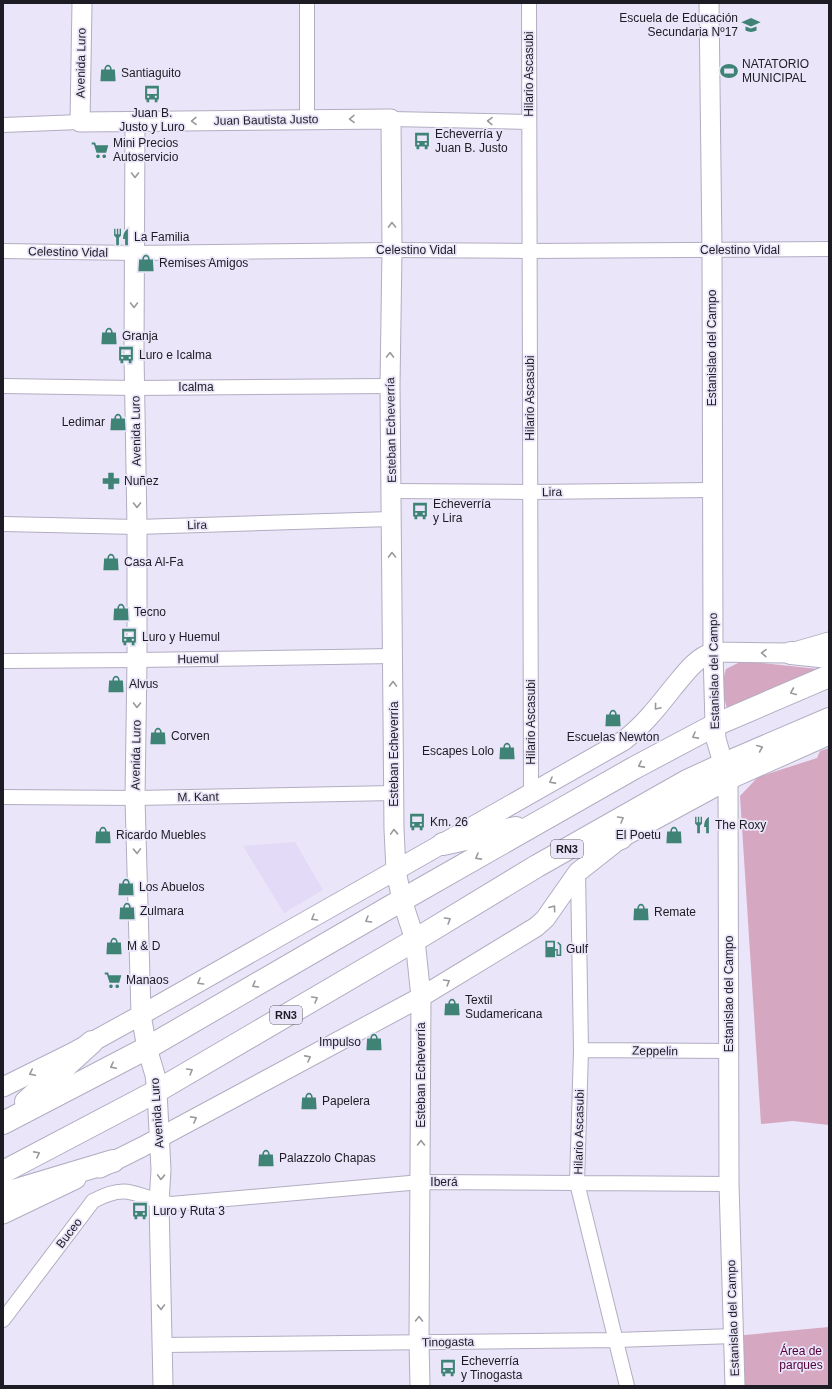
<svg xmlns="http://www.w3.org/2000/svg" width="832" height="1389" viewBox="0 0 832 1389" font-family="Helvetica,sans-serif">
<rect width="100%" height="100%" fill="#eae5f9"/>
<path fill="#e2daf6" d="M295 842 323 890 284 913 243 846Z"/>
<path fill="#d6a7c1" d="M742 661 827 670 728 711C723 698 721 682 726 669Z
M829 748V1125L793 1121 761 1124 740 796 758 777 817 758 820 751Z
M829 1327V1386H735L734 1336Z"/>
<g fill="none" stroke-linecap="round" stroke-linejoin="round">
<g stroke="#b2adc1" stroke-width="16">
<path id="street" d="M529 3 531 793
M391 119 529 122
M307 120V3
M3 125 80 122
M3 251 135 253 392 250 530 251 829 249
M3 386 135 388 390 386
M391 491 530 492 712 490
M3 524 137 527 391 519
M3 661 137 660 393 656
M3 797 135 798 394 793
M578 872 581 1050 577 1183 627 1386
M581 1050 729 1051
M3 1320 93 1201C131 1181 136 1198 171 1204L421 1182 729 1184
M162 1345 616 1340 734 1336"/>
</g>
<g stroke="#b2adc1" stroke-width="21">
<path id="secondary" d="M82 3 80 122 391 119 392 250 390 386 394 829 396 871 402 900 415 940 421 997 419 1342 420 1386
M709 3 712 250 713 652 715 725 716 739 728 780 729 1184 735 1386
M135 122 134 354 137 527V660L135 798 141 1015 147 1048 155 1075 157 1091 161 1170 159 1202 163 1386
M3 1087 72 1053 141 1015 623 741C642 727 657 708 672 689 684 675 695 658 713 652L791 653 829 642
M100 1168 142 1147 421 997 536 927 545 919 578 872 621 838 728 780 829 735
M3 1214 76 1179"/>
</g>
<g stroke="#b2adc1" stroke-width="24">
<path id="highway" d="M791 653 829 657
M443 844 516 828
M587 849 621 838
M26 1102 92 1042
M3 1123 147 1048 402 900 634 768 715 725 829 676
M3 1172 157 1091 415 940 537 866 687 781 724 764 829 719
M3 1194 113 1161"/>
</g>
<use href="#street" stroke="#fff" stroke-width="14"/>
<use href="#secondary" stroke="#fff" stroke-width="19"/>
<use href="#highway" stroke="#fff" stroke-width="22"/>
</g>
<defs><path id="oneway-chevron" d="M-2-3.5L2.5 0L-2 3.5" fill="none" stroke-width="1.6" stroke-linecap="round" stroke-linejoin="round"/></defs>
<g stroke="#99989c">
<use href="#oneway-chevron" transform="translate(352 119) rotate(179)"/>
<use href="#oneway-chevron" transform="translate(194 121) rotate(179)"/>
<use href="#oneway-chevron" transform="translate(490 121) rotate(-179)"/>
<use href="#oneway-chevron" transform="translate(135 175) rotate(90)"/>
<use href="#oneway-chevron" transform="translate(392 225) rotate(-91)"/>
<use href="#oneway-chevron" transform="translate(134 305) rotate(91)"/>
<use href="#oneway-chevron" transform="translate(390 355) rotate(-89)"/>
<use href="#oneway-chevron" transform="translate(137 505) rotate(89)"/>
<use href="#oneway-chevron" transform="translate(392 555) rotate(-91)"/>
<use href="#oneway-chevron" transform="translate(764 653) rotate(-179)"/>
<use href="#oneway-chevron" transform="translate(393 684) rotate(-90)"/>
<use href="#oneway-chevron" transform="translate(793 692) rotate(157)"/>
<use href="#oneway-chevron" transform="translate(137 705) rotate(91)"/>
<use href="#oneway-chevron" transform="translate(657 707) rotate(130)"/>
<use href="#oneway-chevron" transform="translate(695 736) rotate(151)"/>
<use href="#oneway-chevron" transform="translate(760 748) rotate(-23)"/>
<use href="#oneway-chevron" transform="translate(641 765) rotate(152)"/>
<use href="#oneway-chevron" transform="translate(552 781) rotate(151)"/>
<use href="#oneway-chevron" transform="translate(621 819) rotate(-30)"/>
<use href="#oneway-chevron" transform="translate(394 832) rotate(-92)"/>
<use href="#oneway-chevron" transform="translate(137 851) rotate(88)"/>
<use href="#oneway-chevron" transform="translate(478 857) rotate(151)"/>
<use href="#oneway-chevron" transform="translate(553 908) rotate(-54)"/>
<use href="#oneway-chevron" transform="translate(314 918) rotate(150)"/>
<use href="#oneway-chevron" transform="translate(368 920) rotate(150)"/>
<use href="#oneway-chevron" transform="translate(448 920) rotate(-31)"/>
<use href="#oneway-chevron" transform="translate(200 982) rotate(150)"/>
<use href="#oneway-chevron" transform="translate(447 982) rotate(-31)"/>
<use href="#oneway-chevron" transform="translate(255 985) rotate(150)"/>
<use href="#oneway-chevron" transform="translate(315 999) rotate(-30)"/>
<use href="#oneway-chevron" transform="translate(308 1058) rotate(-28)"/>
<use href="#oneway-chevron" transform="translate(113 1066) rotate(153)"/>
<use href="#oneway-chevron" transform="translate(190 1071) rotate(-30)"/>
<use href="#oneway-chevron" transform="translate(32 1073) rotate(154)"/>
<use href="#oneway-chevron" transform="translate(194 1119) rotate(-28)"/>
<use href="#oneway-chevron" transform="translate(421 1143) rotate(-90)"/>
<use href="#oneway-chevron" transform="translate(37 1154) rotate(-28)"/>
<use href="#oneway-chevron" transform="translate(161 1177) rotate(92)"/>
<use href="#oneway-chevron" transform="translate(161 1307) rotate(89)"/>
<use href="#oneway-chevron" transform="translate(419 1319) rotate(-89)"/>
</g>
<defs>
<g id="school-bare" transform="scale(1.38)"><path d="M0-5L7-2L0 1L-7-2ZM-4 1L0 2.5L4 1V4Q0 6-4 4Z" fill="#3f8376" stroke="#eae5f9" stroke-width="2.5" paint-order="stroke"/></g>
<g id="stadium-bare" transform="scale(1.38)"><path d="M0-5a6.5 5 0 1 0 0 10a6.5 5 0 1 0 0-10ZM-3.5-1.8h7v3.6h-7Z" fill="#3f8376" stroke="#eae5f9" stroke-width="2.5" paint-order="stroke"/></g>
<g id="shop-bare" transform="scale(1.38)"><path d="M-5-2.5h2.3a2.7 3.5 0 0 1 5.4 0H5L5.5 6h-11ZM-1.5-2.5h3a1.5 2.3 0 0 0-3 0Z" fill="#3f8376" stroke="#eae5f9" stroke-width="2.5" paint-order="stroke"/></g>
<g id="bus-bare" transform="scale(1.38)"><path d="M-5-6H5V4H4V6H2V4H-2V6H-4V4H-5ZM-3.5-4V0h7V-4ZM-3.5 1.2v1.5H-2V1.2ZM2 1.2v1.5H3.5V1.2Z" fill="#3f8376" stroke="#eae5f9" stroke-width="2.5" paint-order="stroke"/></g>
<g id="supermarket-bare" transform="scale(1.38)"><path d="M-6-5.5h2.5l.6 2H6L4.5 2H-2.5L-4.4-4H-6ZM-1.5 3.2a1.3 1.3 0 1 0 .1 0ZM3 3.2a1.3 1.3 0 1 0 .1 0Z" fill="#3f8376" stroke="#eae5f9" stroke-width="2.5" paint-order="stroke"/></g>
<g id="restaurant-bare" transform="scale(1.38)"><path d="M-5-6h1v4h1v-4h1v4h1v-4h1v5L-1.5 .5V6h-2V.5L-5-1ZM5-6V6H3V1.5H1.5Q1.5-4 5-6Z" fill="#3f8376" stroke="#eae5f9" stroke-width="2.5" paint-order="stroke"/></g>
<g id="pharmacy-bare" transform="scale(1.38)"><path d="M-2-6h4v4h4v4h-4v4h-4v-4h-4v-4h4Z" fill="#3f8376" stroke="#eae5f9" stroke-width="2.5" paint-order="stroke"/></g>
<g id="fuel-bare" transform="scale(1.38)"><path d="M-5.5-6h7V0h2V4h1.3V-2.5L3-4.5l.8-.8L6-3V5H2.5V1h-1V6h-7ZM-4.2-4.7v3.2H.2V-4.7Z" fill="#3f8376" stroke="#eae5f9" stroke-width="2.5" paint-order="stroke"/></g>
</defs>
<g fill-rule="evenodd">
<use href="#school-bare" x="751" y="25"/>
<use href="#stadium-bare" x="729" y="71"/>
<use href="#shop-bare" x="108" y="73"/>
<use href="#bus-bare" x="152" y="94"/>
<use href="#bus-bare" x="422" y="141"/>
<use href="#supermarket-bare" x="100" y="150"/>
<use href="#restaurant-bare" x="121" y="237"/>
<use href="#shop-bare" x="146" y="263"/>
<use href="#shop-bare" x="109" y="336"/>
<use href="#bus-bare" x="126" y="355"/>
<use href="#shop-bare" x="118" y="422"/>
<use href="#pharmacy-bare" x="111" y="481"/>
<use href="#bus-bare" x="420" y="511"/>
<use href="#shop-bare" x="111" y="562"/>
<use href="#shop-bare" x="121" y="612"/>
<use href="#bus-bare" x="129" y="637"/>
<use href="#shop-bare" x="116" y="684"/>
<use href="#shop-bare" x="613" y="718"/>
<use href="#shop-bare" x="158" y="736"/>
<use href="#shop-bare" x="507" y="751"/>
<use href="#bus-bare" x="417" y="822"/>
<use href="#restaurant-bare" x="702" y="825"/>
<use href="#shop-bare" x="103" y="835"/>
<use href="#shop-bare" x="674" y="835"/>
<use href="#shop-bare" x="126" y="887"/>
<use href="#shop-bare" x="127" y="911"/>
<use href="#shop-bare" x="641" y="912"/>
<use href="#shop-bare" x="114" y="946"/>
<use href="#fuel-bare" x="553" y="949"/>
<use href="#supermarket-bare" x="113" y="980"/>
<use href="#shop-bare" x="452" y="1007"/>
<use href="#shop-bare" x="374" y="1042"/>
<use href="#shop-bare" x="309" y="1101"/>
<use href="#shop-bare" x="266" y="1158"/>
<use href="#bus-bare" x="140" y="1211"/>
<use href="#bus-bare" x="448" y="1368"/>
</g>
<g text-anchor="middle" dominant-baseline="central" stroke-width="3.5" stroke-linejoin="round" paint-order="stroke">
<g fill="#eae5f9" stroke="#5a5863" stroke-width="1">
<rect x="551" y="840" width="32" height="18" rx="3"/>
<rect x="270" y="1006" width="32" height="18" rx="3"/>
</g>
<g font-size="11" font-weight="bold" fill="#1d1b23">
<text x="567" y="849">RN3</text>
<text x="286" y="1015">RN3</text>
</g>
<g font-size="12" fill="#1d1b23" stroke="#eae5f9" text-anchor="start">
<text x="738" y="18" text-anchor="end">Escuela de Educación<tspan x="738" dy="14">Secundaria Nº17</tspan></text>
<text x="742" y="64">NATATORIO<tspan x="742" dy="14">MUNICIPAL</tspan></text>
<text x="121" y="73">Santiaguito</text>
<text x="152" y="113" text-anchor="middle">Juan B.<tspan x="152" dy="14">Justo y Luro</tspan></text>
<text x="435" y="134">Echeverría y<tspan x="435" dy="14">Juan B. Justo</tspan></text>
<text x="113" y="143">Mini Precios<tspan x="113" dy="14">Autoservicio</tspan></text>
<text x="134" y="237">La Familia</text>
<text x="159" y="263">Remises Amigos</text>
<text x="122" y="336">Granja</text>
<text x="139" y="355">Luro e Icalma</text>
<text x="105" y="422" text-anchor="end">Ledimar</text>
<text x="124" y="481">Nuñez</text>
<text x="433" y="504">Echeverría<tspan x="433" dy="14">y Lira</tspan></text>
<text x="124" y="562">Casa Al-Fa</text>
<text x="134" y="612">Tecno</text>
<text x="142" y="637">Luro y Huemul</text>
<text x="129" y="684">Alvus</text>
<text x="171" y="736">Corven</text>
<text x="613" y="737" text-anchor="middle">Escuelas Newton</text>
<text x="494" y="751" text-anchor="end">Escapes Lolo</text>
<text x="430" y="822">Km. 26</text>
<text x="715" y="825">The Roxy</text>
<text x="116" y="835">Ricardo Muebles</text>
<text x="661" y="835" text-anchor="end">El Poetu</text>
<text x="139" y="887">Los Abuelos</text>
<text x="140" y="911">Zulmara</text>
<text x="654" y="912">Remate</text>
<text x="127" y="946">M &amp; D</text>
<text x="566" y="949">Gulf</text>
<text x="126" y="980">Manaos</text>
<text x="465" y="1000">Textil<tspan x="465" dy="14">Sudamericana</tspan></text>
<text x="361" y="1042" text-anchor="end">Impulso</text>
<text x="322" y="1101">Papelera</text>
<text x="279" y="1158">Palazzolo Chapas</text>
<text x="153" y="1211">Luro y Ruta 3</text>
<text x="461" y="1361">Echeverría<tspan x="461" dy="14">y Tinogasta</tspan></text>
</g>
<g font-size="12" fill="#1d1b23" stroke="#eae5f9">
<text transform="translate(81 63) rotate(-89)">Avenida Luro</text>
<text transform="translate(529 74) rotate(-90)">Hilario Ascasubi</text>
<text transform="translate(266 120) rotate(-1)">Juan Bautista Justo</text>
<text x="416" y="250">Celestino Vidal</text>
<text x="740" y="250">Celestino Vidal</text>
<text transform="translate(68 252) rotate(1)">Celestino Vidal</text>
<text transform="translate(712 348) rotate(-90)">Estanislao del Campo</text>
<text x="196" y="387">Icalma</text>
<text transform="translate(530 398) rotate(-90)">Hilario Ascasubi</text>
<text transform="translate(391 430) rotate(-91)">Esteban Echeverría</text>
<text transform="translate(136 431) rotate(-91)">Avenida Luro</text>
<text transform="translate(552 492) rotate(-1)">Lira</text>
<text transform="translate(197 525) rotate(-2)">Lira</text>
<text transform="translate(198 659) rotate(-1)">Huemul</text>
<text transform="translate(714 671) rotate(-91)">Estanislao del Campo</text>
<text transform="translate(531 722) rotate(-90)">Hilario Ascasubi</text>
<text transform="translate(394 754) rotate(-90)">Esteban Echeverría</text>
<text transform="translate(136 755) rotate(-89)">Avenida Luro</text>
<text transform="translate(198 797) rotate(-1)">M. Kant</text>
<text transform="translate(729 994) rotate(-90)">Estanislao del Campo</text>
<text transform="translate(655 1051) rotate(1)">Zeppelin</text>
<text transform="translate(421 1075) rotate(-90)">Esteban Echeverría</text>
<text transform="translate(157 1113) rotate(-94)">Avenida Luro</text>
<text transform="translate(579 1132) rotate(-89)">Hilario Ascasubi</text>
<text x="444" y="1182">Iberá</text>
<text transform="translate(69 1233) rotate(-53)">Buceo</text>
<text transform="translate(733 1318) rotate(-92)">Estanislao del Campo</text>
<text transform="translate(448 1342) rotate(-1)">Tinogasta</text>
</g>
<g font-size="12" fill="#53003a" stroke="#eae5f9">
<text x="801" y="1351">Área de<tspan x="801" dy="14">parques</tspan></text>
</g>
</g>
<rect width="832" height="1389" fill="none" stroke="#1d1b23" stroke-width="8"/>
</svg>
